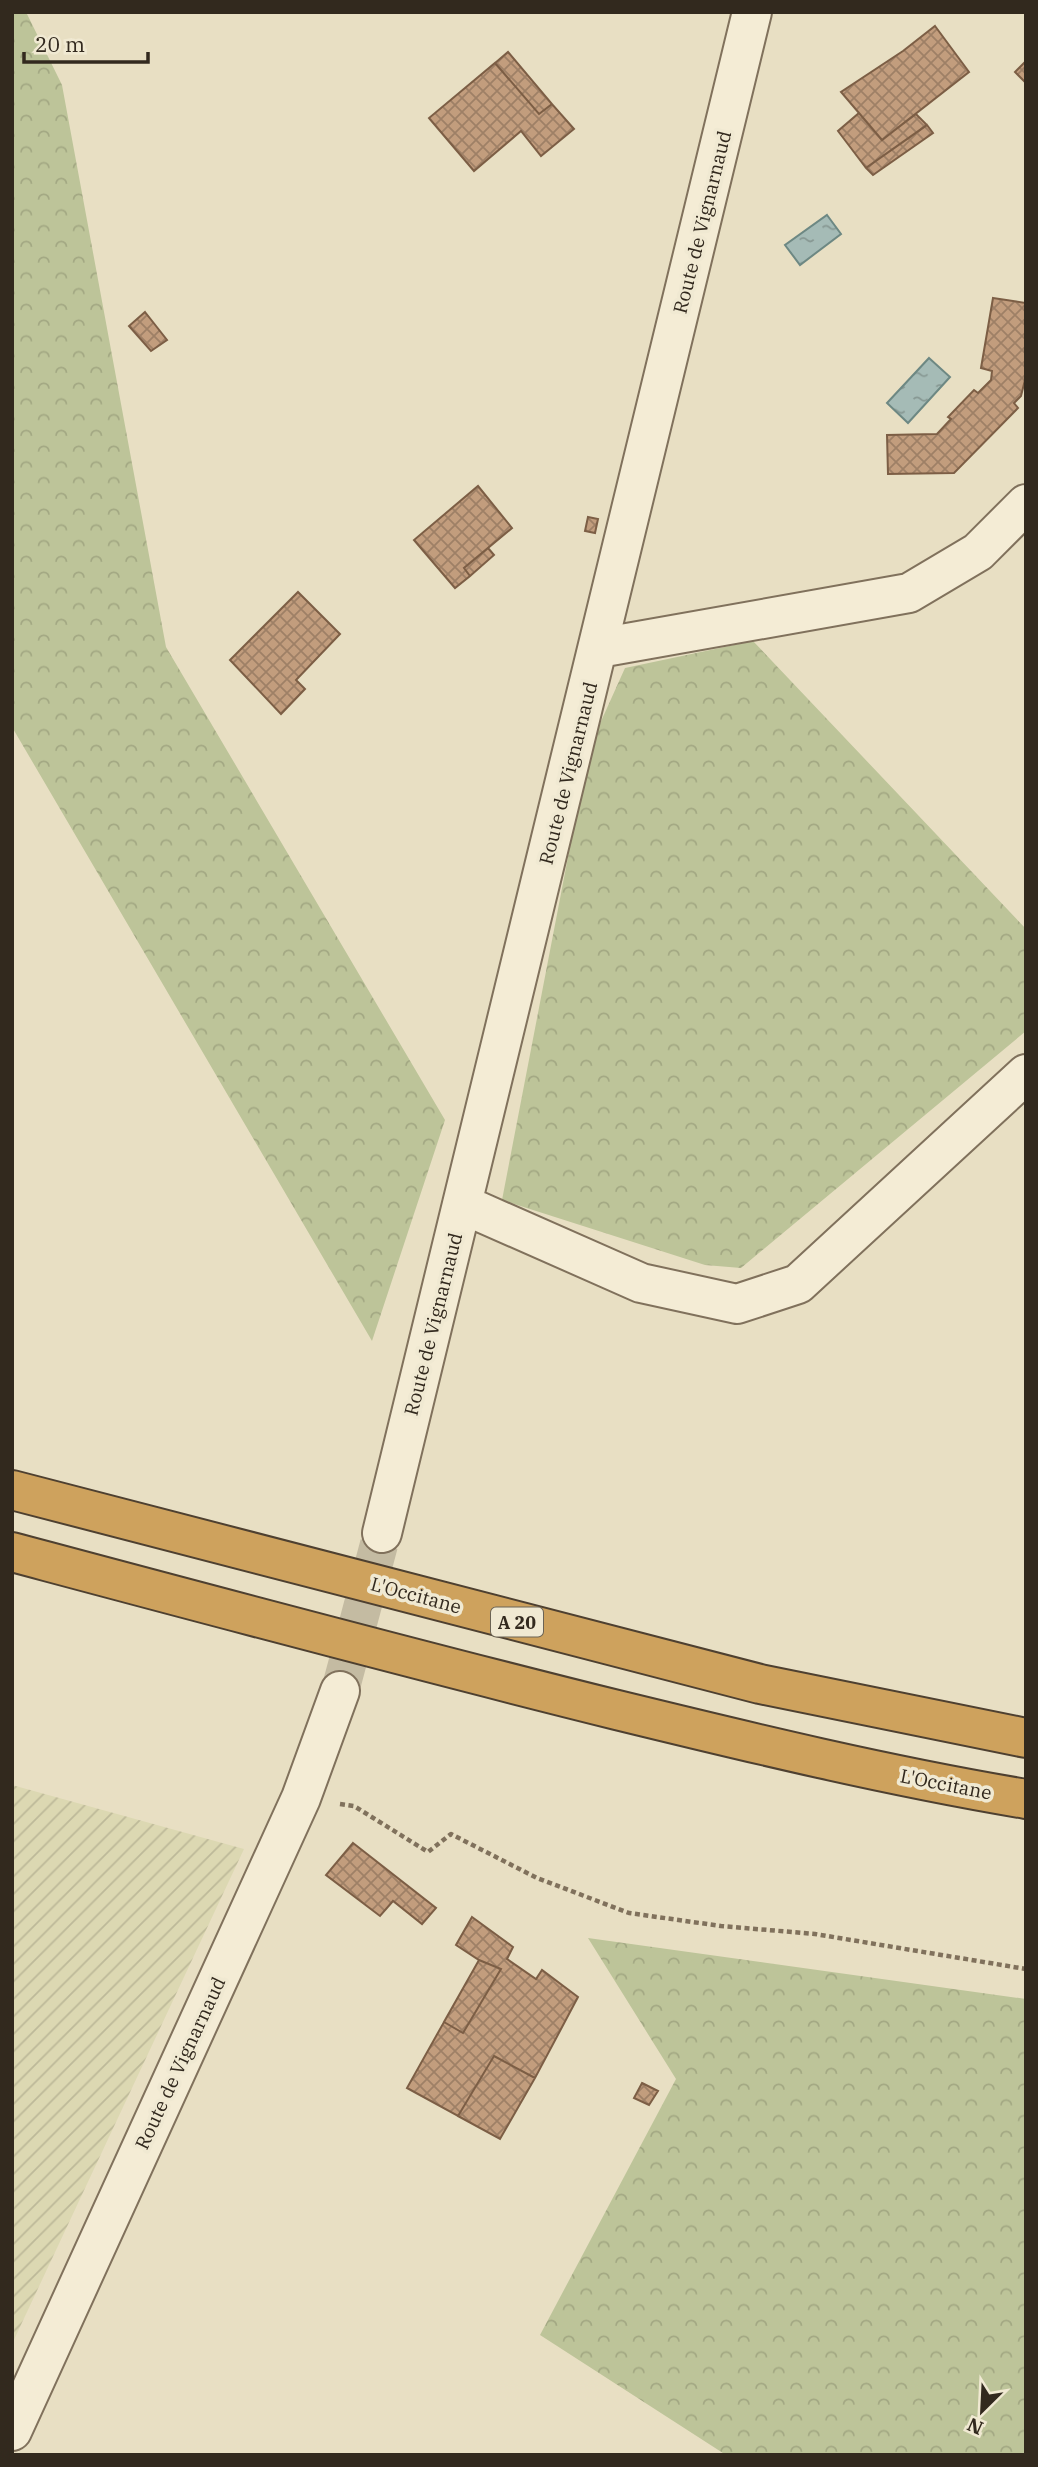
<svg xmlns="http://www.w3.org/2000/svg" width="1038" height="2467" viewBox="0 0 1038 2467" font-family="'IBM Plex Serif',serif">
<defs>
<pattern id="farmland-furrows" width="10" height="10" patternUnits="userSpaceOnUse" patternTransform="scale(1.75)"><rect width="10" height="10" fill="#dcd8b2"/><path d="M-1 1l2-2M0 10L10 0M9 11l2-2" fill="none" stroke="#bdb999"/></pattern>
<pattern id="forest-crowns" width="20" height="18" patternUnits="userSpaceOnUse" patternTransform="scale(1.75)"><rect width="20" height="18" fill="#bdc499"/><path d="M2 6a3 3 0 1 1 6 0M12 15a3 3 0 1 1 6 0" fill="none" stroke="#a3a883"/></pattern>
<pattern id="water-ripples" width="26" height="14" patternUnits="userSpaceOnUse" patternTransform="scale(1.75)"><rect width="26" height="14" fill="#a5bbb6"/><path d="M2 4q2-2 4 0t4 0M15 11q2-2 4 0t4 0" fill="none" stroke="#879893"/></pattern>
<pattern id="building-cross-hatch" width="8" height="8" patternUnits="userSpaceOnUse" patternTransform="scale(1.75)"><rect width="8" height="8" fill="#c29d7d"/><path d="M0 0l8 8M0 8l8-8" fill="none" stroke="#9e8066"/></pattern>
</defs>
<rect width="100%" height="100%" fill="#e8dfc3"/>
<path fill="url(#farmland-furrows)" d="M12 1785 244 1849 12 2344Z"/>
<path fill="url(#forest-crowns)" d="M12 12H26L62 85 166 647 445 1120 372 1341 12 727Z
M753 641 1026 929V1031L741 1268 705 1265 502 1200 589 748 625 668Z
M588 1938 1026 1999V2455H726L540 2335 676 2079Z"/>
<path fill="url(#water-ripples)" stroke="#6d8883" stroke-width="2" d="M827 215 841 234 800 265 785 245Z
M929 358 950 377 908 423 887 403Z"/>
<path fill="url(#building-cross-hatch)" stroke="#7c5e45" stroke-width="2" d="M935 26 969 72 882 140 841 92 903 51Z
M508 52 552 104 539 114 495 63Z
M1026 61V81L1025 82 1015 72Z
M495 63 539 114 552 104 574 129 541 156 521 131 474 171 429 118Z
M859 113 882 140 916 114 927 125 866 168 838 131Z
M927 125 933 133 873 175 866 168Z
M993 298 1026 303V376L1021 396 1014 403 1018 408 954 473 888 474 887 435 937 434 951 419 948 417 974 390 978 393 991 380 992 371 981 368Z
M145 312 167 340 151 351 129 326Z
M478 486 512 528 464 568 470 576 455 588 414 540Z
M588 517 598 519 595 533 585 531Z
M488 548 494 555 470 576 464 568Z
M298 592 340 634 296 680 305 689 281 714 230 660Z
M353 1843 436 1908 422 1924 393 1901 380 1916 326 1875Z
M472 1917 513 1947 507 1959 536 1979 542 1970 578 1997 535 2078 494 2056 458 2116 407 2088 444 2022 463 2033 501 1969 479 1960 456 1945Z
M479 1960 501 1969 463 2033 444 2022Z
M494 2056 535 2078 500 2139 458 2116Z
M642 2083 658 2091 649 2105 634 2098Z"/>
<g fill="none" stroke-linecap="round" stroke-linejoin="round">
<path stroke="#c4bba2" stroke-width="38" stroke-dasharray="38 19" stroke-linecap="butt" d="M340 1691 382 1533"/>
<g stroke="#80715c" stroke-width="42">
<path id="minor" d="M599 648 909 593 978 552 1026 504
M462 1204 641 1283 737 1304 798 1284 1026 1074
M382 1533 752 12
M12 2431 301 1798 340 1691"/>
</g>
<g stroke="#4e4030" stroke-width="42">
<path id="highway" d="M12 1490 760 1684 1026 1738
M12 1552C214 1606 415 1660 617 1710 752 1743 888 1776 1026 1799"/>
</g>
<path stroke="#80715c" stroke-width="4.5" stroke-dasharray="5 3.5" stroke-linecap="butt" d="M340 1804 354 1806 428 1852 451 1834 537 1878 629 1913 721 1926 815 1934 1026 1969"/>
<use href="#minor" stroke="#f4ecd5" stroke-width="38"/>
<use href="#highway" stroke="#cea25d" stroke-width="38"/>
</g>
<g text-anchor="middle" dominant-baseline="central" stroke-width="7" stroke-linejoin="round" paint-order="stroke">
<rect fill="#f0e9d2" stroke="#6b6354" stroke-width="2" x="491" y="1607.5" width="52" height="29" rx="5"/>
<g font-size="18" font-weight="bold" fill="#32291e">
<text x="517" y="1622">A 20</text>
</g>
<g font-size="19" fill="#32291e" stroke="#f0e9d2">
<text transform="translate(702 222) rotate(-76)">Route de Vignarnaud</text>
<text transform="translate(568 773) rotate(-76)">Route de Vignarnaud</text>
<text transform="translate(433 1324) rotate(-76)">Route de Vignarnaud</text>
<text transform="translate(416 1595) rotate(15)">L'Occitane</text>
<text transform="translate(946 1784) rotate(11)">L'Occitane</text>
<text transform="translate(180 2063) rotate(-65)">Route de Vignarnaud</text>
</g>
</g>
<rect width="1038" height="2467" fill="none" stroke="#32291e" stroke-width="28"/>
<g transform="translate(982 2411) rotate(204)" stroke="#f0e9d2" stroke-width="5" paint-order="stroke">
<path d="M0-5L12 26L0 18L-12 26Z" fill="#32291e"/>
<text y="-10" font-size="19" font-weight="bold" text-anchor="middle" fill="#32291e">N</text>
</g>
<path d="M24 52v10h124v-10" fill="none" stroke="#32291e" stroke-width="3.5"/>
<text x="35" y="52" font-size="21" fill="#32291e" stroke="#f0e9d2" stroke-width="5" paint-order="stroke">20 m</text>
</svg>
